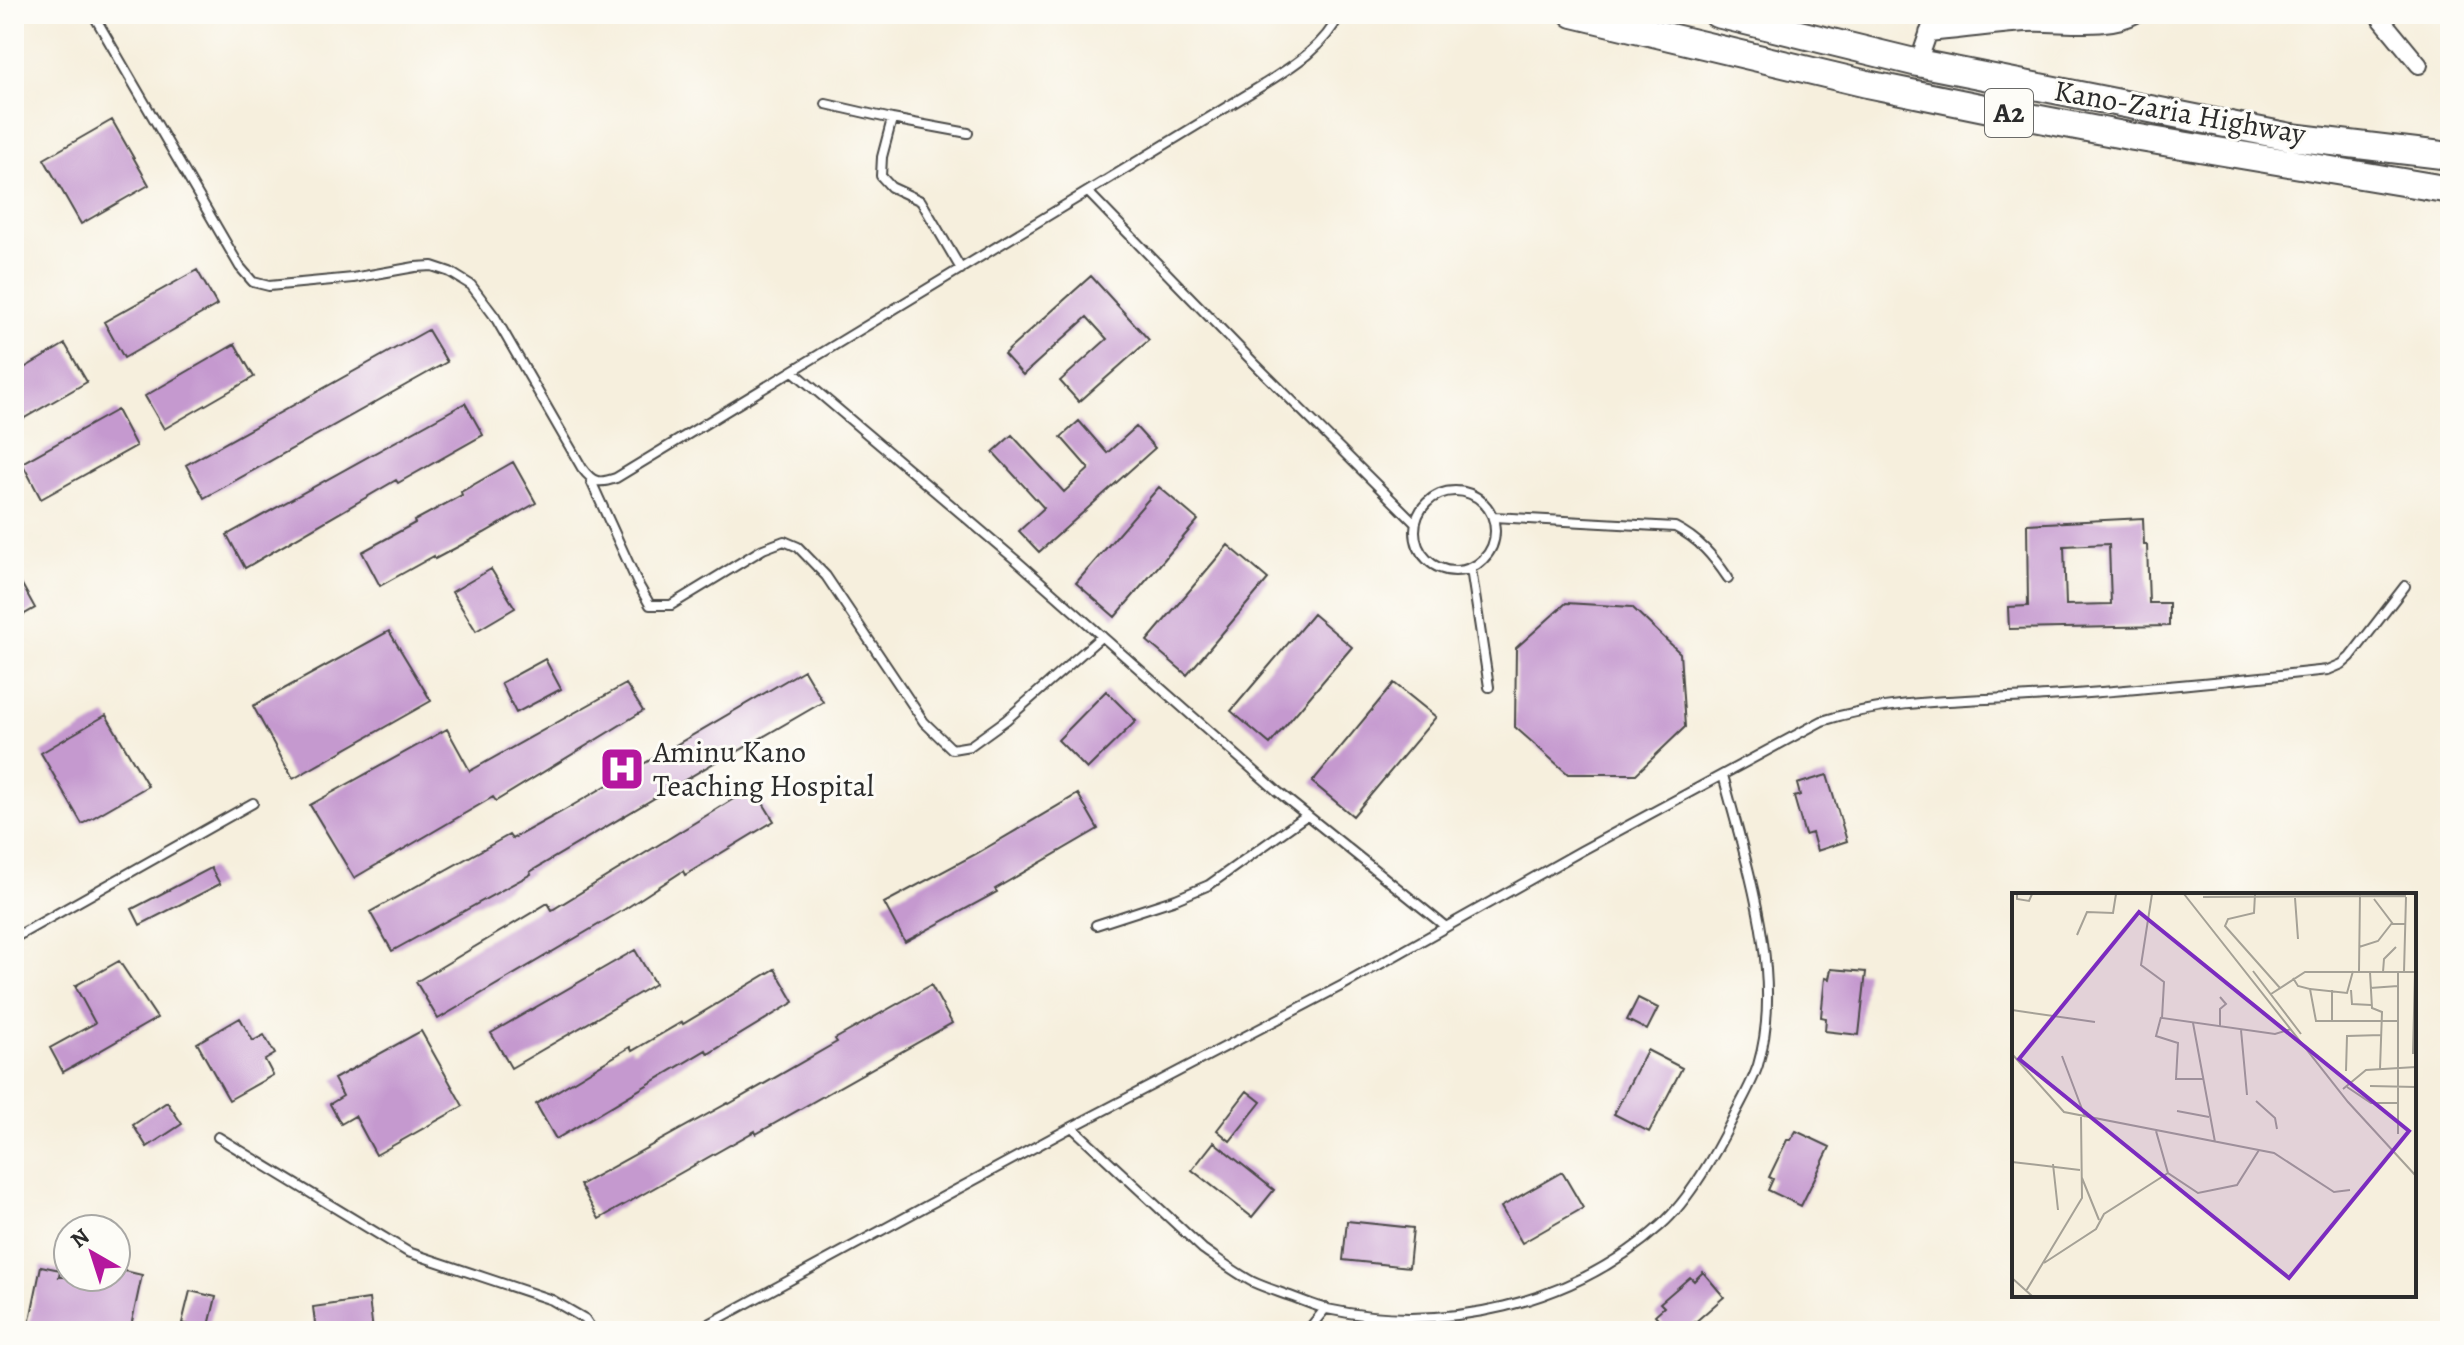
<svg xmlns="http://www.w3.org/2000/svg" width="2464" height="1345" viewBox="0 0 2464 1345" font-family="Alegreya,serif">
<rect width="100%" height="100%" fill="#fdfcf7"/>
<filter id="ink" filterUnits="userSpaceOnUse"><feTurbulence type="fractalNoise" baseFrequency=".0125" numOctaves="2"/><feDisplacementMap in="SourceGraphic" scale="16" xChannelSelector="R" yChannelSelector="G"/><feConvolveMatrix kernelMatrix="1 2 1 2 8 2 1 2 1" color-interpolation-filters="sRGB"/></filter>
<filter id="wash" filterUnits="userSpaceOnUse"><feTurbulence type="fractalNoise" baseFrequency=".006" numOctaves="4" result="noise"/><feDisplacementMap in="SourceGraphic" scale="32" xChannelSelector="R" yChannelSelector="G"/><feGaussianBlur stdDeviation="1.8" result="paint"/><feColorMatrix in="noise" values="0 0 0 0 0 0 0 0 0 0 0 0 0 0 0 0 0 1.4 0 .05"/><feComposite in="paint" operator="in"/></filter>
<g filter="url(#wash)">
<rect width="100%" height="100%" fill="#f6efdd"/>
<g id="blocks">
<path fill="#c599cf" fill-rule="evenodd" d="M112 120 149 185 81 224 44 159Z
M197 270 217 305 124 358 104 322Z
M1091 276 1149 340 1079 402 1060 381 1107 339 1087 317 1023 375 1004 354Z
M428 330 447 362 204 498 186 465Z
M65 344 87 382 14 424V374Z
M235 344 254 377 164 429 145 396Z
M465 403 483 435 398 483 396 480 245 568 227 535Z
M117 410 136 446 41 499 22 463Z
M1079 421 1107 453 1136 427 1155 448 1039 552 1019 531 1044 508 993 452 1012 435 1064 492 1089 469 1061 437Z
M513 462 536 503 484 533 435 559 434 556 380 586 362 552 415 523 414 521 462 495 461 492Z
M1159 487 1198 520 1115 617 1076 583Z
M2143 518 2144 545H2147L2149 603H2169V626L2009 629 2008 607 2028 606 2027 524ZM2109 544 2111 604 2066 605 2064 546Z
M1228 545 1268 579 1187 675 1147 641Z
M491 569 515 608 476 631 452 592Z
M14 570 35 608 14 620Z
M1566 603 1632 607 1680 653 1685 727 1636 774H1568L1515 727 1516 648Z
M1313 614 1352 647 1270 744 1231 711Z
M389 631 431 701 293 779 253 706Z
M545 659 561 689 516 713 501 683Z
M804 670 823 702 735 753 734 751 530 872 531 874 392 951 370 912 509 835 512 839 563 811Z
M1394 683 1436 717 1353 816 1312 782Z
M626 684 643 711 496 801 493 797 354 878 310 805 447 729 470 771Z
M1106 691 1136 721 1087 769 1058 740Z
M106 715 148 786 82 824 41 753Z
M1827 775 1847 841 1817 851 1812 833 1805 835 1794 797 1800 795 1797 784Z
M753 787 774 821 685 875 683 871 625 909 438 1019 416 982 548 903 552 910Z
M1078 794 1098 829 995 889 997 892 905 942 884 903 976 854Z
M211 868 220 884 140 925 132 909Z
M635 950 655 984 511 1068 491 1033Z
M119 961 157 1018 63 1072 50 1048 95 1023 75 986Z
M775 969 794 1002 708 1054 706 1050 556 1139 536 1104 630 1047 632 1051 682 1022 683 1024Z
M1831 969 1866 972 1859 1035 1825 1031 1826 1018 1821 1017 1825 978 1829 979Z
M931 985 952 1023 756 1134 755 1131 599 1219 580 1185 728 1103 729 1104 837 1042 835 1039Z
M1638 998 1658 1008 1647 1030 1627 1020Z
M240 1018 253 1041 264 1035 275 1054 265 1060 273 1075 229 1100 197 1043Z
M421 1031 463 1106 376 1155 355 1116 341 1124 330 1104 343 1096 334 1079Z
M1647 1050 1682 1068 1649 1132 1614 1114Z
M1247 1091 1261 1102 1230 1141 1217 1130Z
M167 1102 182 1124 147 1147 133 1125Z
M1796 1131 1830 1147 1801 1206 1768 1190 1773 1179 1769 1177 1787 1140H1791Z
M1214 1142 1274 1190 1252 1217 1192 1170Z
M1562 1172 1583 1208 1522 1243 1501 1207Z
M1347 1221 1413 1228 1409 1267 1343 1260Z
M41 1266 60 1270 59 1277H116V1269L142 1275 130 1331H60L29 1325Z
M1703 1272 1724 1297 1685 1331H1669L1655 1315 1664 1307 1660 1303 1690 1277 1694 1281Z
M190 1291 216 1297 208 1330 182 1323Z
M369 1299 373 1331H316L313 1307Z"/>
</g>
</g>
<g filter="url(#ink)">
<use href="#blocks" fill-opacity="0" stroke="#494846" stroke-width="2"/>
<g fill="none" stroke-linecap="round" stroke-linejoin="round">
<g stroke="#494846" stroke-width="12">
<path id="service" d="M93 14 240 267 253 282 269 286 353 278 415 267 432 266 450 272 471 285 495 317 582 468C593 483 599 484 616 478L1263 85C1293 66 1324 47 1340 14
M826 104 892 119 882 157 881 176 891 187 921 201 961 269
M892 119 968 133
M1088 192 1255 364 1415 523
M793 371 1017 561 1277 791 1446 927
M591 481 638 584 650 605H671L763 549 784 541 798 547 826 576 924 722 952 749 970 746 1006 720 1102 636
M1415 531a40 40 0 1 1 80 0a40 40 0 1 1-80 0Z
M1494 517 1675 527C1699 539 1713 556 1728 578
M1471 569 1489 687
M1096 925 1176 899 1209 885 1307 815
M14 938 253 803
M1072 1127 1203 1249C1219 1260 1236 1273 1253 1282 1264 1287 1276 1291 1287 1295 1300 1299 1314 1306 1327 1309 1444 1334 1572 1305 1661 1225 1689 1200 1716 1153 1732 1120 1740 1103 1752 1084 1758 1065 1785 975 1746 863 1723 775
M218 1137 408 1252 552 1300 585 1319 593 1331
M696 1331 1072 1127 1343 985 1581 851 1822 721C1893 698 1973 701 2047 696 2141 690 2234 680 2328 670L2342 664 2350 657 2405 586
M1307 1331 1326 1308"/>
</g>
<g stroke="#494846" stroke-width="20">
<path id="minor" d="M2377 14 2419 65
M1928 33C1961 30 1994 25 2027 23 2060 21 2106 31 2136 14
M1918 63 1935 14"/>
</g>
<g stroke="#494846" stroke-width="30">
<path id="trunk" d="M1573 14 1867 84 2004 112 2134 137 2450 190
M1717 14 1918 63 2291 137 2450 156"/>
</g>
<use href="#service" stroke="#fff" stroke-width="8"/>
<use href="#minor" stroke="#fff" stroke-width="16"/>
<use href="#trunk" stroke="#fff" stroke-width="26"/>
</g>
</g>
<defs>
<g id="hospital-square" transform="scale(2.3)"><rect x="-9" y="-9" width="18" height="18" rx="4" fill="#b5179e" stroke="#fdfcf7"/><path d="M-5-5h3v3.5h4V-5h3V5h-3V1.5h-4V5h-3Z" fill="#fff"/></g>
</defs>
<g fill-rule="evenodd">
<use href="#hospital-square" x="622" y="769"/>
</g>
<g text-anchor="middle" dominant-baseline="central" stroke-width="6" stroke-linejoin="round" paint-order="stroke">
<rect fill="#fdfcf7" stroke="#6a6a68" stroke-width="2" x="1985" y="89" width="48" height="48" rx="6"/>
<g font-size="28" font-weight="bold" fill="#2b2b2b">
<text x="2009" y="113">A2</text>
</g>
<g font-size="30" fill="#2b2b2b" stroke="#fdfcf7">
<text transform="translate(2180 112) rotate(10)">Kano-Zaria Highway</text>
</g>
<g font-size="30" fill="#2b2b2b" stroke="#fdfcf7" text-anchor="start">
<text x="653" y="752">Aminu Kano<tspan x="653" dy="34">Teaching Hospital</tspan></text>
</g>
</g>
<g transform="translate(2012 893)">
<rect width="404" height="404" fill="#f6efdd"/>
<path fill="none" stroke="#a5a196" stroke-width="2" d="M5 1V6L17 8 20 1M140 1 129 72 152 89 150 125 263 141 279 136M172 1 336 209 404 283M243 1 242 20 216 26 213 33 268 95M191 4 394 3M283 5 286 46M362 6 381 31H393M65 42 75 19 101 20 104 1M347 54 366 48 380 30M241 78 289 141M347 78 348 1M358 79 360 115 370 119 368 176M371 79 372 66 384 54M386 79V241M392 79 394 4M281 85 286 93 298 96 304 128H386M358 95 386 93M298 96 335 100 341 78M320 97V129M339 97 340 111 359 112M259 101 293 79H404M208 104 214 111 208 116V134M0 117 83 129M149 124 144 143 166 150 164 186H191M181 130 203 249M229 137 235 202M0 161 52 219 262 260 322 299 338 297M401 161 403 79M50 163 73 224M334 178 335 143 370 142M358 193 404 194M335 194 359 210H386M331 196 354 177 404 174M244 208 263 225 265 236M165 218 197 224M144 238 156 280 186 300 225 292 247 257M0 269 68 277M41 271 46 317M70 285 87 327M32 370 84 336 92 321 156 280M0 385 20 403M14 398 70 305 69 224"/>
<path fill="#7b2cbf" fill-opacity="0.15" stroke="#7b2cbf" stroke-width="4" d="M127 19 397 238 277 385 7 166Z"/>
<rect width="404" height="404" fill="none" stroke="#2b2b2b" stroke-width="4"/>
</g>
<rect width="2464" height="1345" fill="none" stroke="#fdfcf7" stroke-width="48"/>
<g transform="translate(92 1253) rotate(321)"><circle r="38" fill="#fdfcf7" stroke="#a9a8a5" stroke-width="2"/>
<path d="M0-6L14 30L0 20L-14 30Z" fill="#b5179e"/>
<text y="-12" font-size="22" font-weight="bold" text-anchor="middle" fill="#2b2b2b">N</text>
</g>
</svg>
